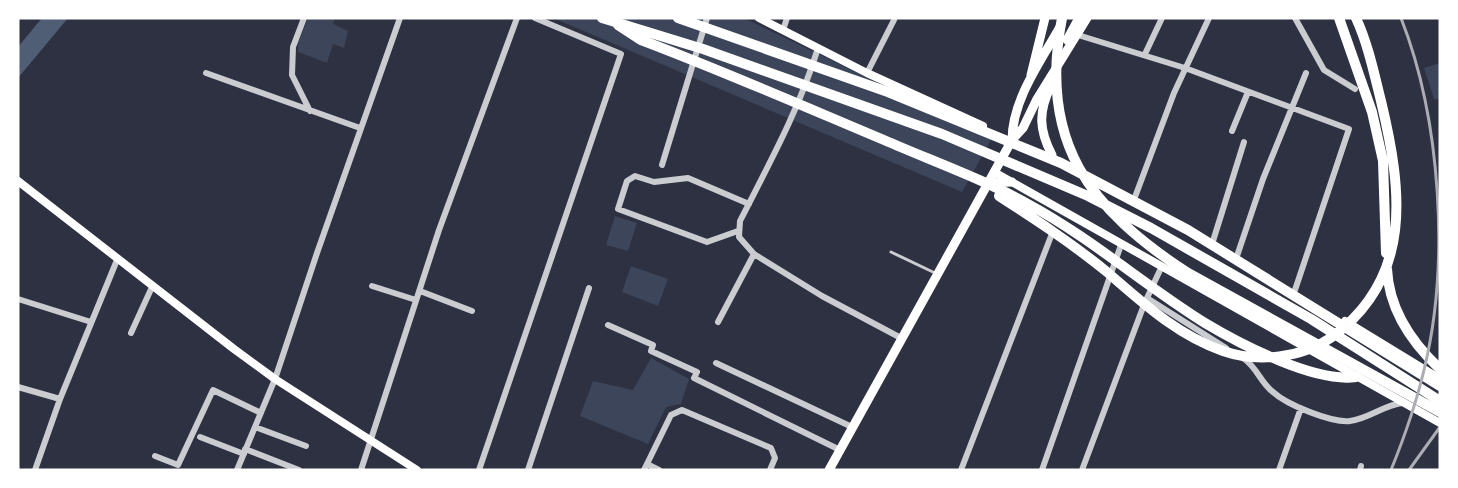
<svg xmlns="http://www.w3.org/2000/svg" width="1458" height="488" viewBox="0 0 1458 488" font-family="'Work Sans',sans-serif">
<rect width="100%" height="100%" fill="#2d3142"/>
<path fill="#3c4559" d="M308 18H335L333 24 348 31 344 48 333 44 327 63 298 52V43Z
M553 18H744L992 138 962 192Z
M1440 63V99H1434L1424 68Z
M615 216 637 223 628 251 606 245Z
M631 266 668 279 658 306 622 292Z
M651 358 689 379 681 404 666 407 648 444 580 416 593 381 633 390Z"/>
<path fill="#4f5d75" d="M42 18H68L18 78V47Z"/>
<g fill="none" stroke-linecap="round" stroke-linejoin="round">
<path stroke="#caccd0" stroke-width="3" d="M891 252 935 273"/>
<path stroke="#caccd0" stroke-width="6" d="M304 18 293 47 292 75 310 111
M1295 18 1324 70 1355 89
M783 30 787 18
M1078 35 1185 68 1349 129 1295 290
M818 48C799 110 769 164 740 221L739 237 754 254 822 296 901 338
M1145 54 1162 18
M206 73 360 128
M867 73 895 18
M1232 131 1248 92
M662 165 707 18
M1135 197 1174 93 1209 18
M738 231 707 242 618 209 627 181 635 176 654 182 688 178 749 204
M1213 241 1244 142
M1237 256 1263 179 1306 73
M1161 268 1147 298 1226 348
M372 286 416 300
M420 291 472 311
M18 299 91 322
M718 322 754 254
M608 325 653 345 651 351 697 372 694 378 840 450
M131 333 152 287
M1243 358C1257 367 1260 382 1273 392 1287 405 1332 423 1350 421 1368 419 1384 405 1402 403
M716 363 852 427
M18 387 60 399
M255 427 306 446
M200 437 244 454
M245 449 299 470
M155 456 178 465 213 390 261 413
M647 464 659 470
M35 470 60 399 117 260
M237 470 275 379 317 253 400 18
M361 470 439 230 517 18
M479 470 621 54 535 18
M528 470 589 288
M644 470 671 415 682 410 771 448 775 458 770 470
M961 470 1053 231
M1042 470 1121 245
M1082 470 1145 302
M1279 470 1301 408
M1360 470 1361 466"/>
<path stroke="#fff" stroke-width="8" d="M759 18 867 73 983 126
M994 172 1440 423
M18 181 234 349 275 379 417 470
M1345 321 1440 379"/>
<path stroke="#fff" stroke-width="9" d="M1067 40 1079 18
M1031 75 1045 18
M1051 86C1038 112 1039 130 1052 155
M1012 140C1012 100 1041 61 1060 27
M988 183 1012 182
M829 470 1012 140 1023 128 1037 99 1087 18"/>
<path stroke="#fff" stroke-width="10" d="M602 18 703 49 942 134 1088 196 1151 228 1311 319 1440 401
M678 18 888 92 1061 163 1188 230 1440 386
M1062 18C1038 141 1089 209 1188 273L1440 412
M1339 18 1372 112 1383 161 1386 253
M618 25 641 40C723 71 803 106 884 140 932 161 983 179 1028 204 1091 238 1144 285 1205 323 1240 344 1315 383 1356 377
M999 196C1036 220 1073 244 1107 272 1143 303 1177 335 1223 351 1258 363 1302 358 1332 337 1414 277 1402 189 1381 101 1374 73 1368 44 1356 18
M1387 269C1389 310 1411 342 1440 369"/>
<path stroke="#abadb3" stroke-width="3" d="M1391 470C1404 438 1416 404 1424 370 1450 264 1441 120 1401 18
M1409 470 1440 427"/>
</g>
<rect width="1458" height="488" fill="none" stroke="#ffffff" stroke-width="39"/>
</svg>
